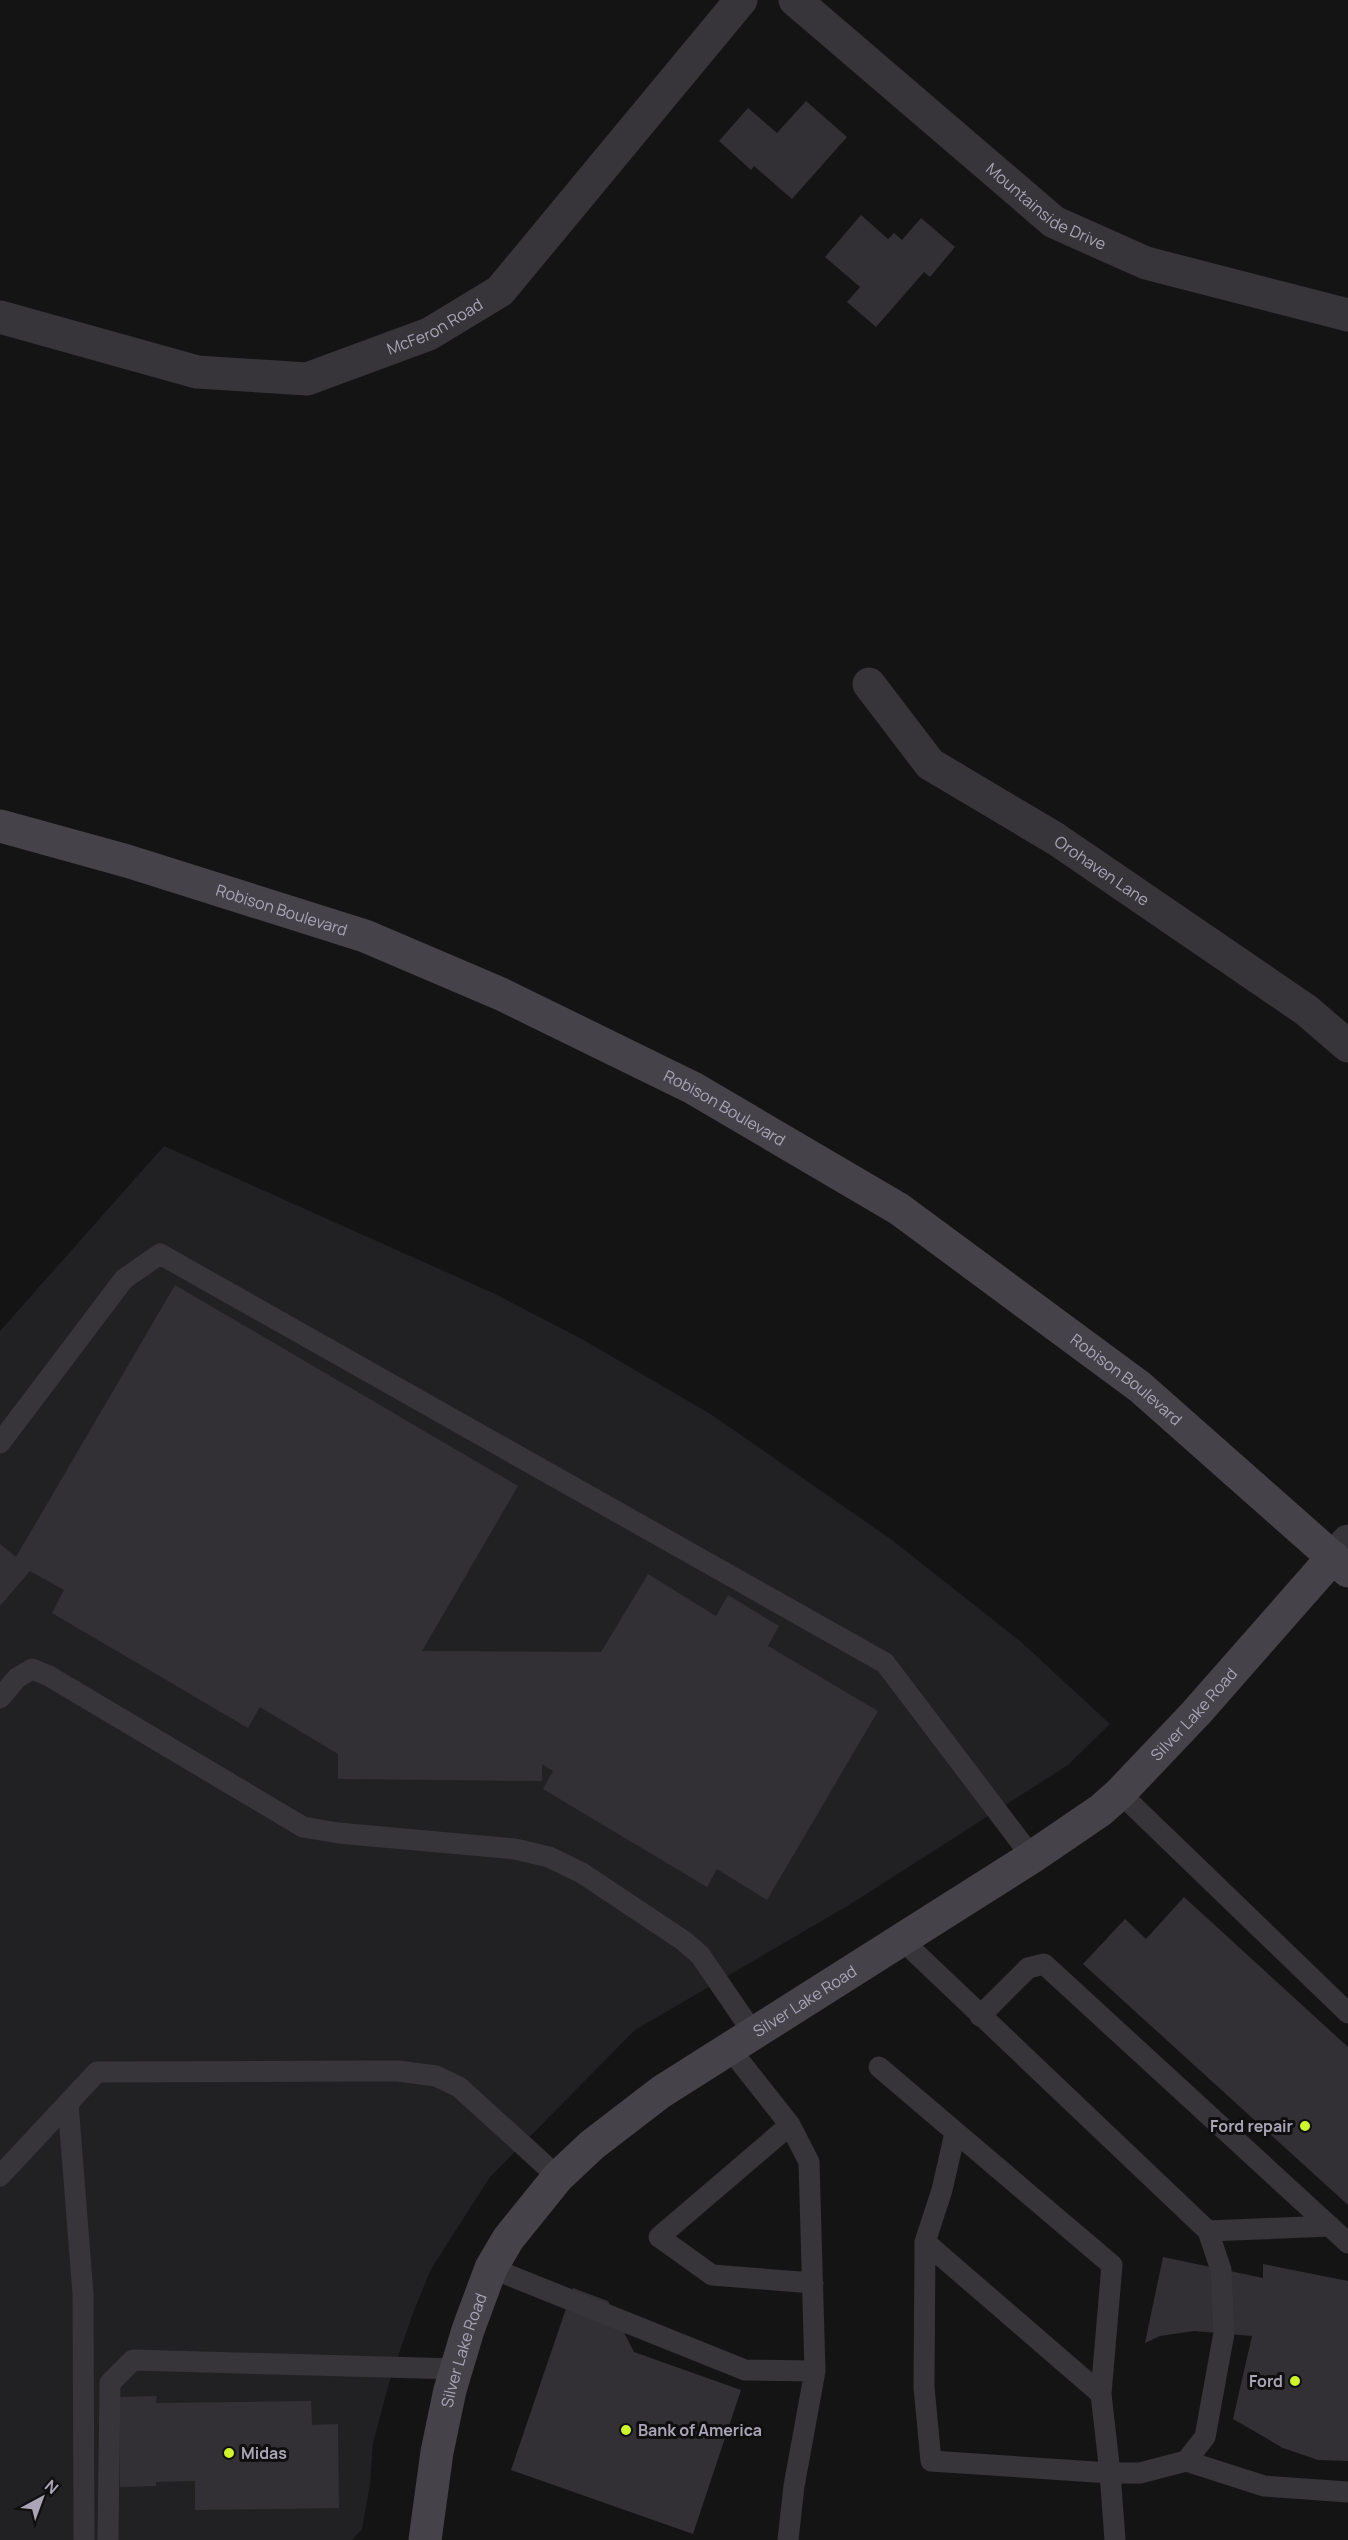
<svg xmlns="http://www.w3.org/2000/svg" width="1348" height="2540" viewBox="0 0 1348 2540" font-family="Manrope,sans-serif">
<rect width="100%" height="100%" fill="#151415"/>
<path fill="#212022" d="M164 1146 493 1293 580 1338 712 1415 892 1540 1020 1641 1110 1724 1068 1765 849 1905 635 2030 490 2177 431 2269 413 2313 389 2383 373 2443 370 2484 362 2529 352 2540H0V1331Z"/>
<path fill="#323034" d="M806 101 847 137 792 199 754 166 751 170 719 141 748 108 777 133Z
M861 215 888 239 894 233 902 240 921 218 955 247 930 277 924 272 876 327 847 302 860 287 825 257Z
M175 1285 518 1486 422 1651 601 1652 648 1574 716 1616 728 1595 779 1626 768 1646 878 1711 767 1900 717 1869 707 1887 543 1789 553 1771 542 1764V1781L338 1779V1754L260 1707 248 1728 52 1613 64 1590 30 1571 0 1606V1544L16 1557Z
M1184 1897 1348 2047V2205L1083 1964 1125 1919 1146 1939Z
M1163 2257 1263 2278V2264L1348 2281V2461L1318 2460 1283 2448 1233 2419 1252 2336 1194 2331 1160 2336 1145 2343Z
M573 2288 608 2301 634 2352 741 2390 693 2534 511 2470Z
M157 2396 156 2403 311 2401 312 2425 338 2424 339 2508 195 2510V2481L156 2482V2486L120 2487 119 2397Z"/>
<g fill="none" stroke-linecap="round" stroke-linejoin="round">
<path stroke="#37343a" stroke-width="21" d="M0 1443 124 1279 160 1254 885 1663 1032 1857
M0 1698 17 1678 32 1669 49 1676 303 1827 338 1833 515 1849 549 1857 582 1873 684 1941 700 1955 754 2034
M1120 1793 1348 2013
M902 1940 1208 2231 1330 2226
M980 2016 1028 1968 1044 1964 1348 2243
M730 2049 790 2125 809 2162 815 2371 794 2486 788 2540
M879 2067 1112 2265 1101 2394 1110 2473 931 2461 924 2387 925 2242 942 2190 955 2133
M68 2103 83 2294 84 2540
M790 2125 659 2237 712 2275 813 2283
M0 2176 97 2072 366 2071H398L436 2076 459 2087 558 2177
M925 2242 1101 2394
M491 2268 745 2370 815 2371
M1186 2461 1264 2486 1348 2492
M108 2540 110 2383 133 2360 456 2369
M1115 2540 1110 2473H1140L1186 2461 1205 2437 1224 2333 1221 2270 1208 2231"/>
<g stroke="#37343a" stroke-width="33">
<path id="s1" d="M795 0 1054 222 1146 263 1348 315"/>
<path id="s2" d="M0 317 197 372 307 379 429 334 500 291 741 0"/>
<path id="s3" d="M869 684 930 764 1056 839 1306 1010 1348 1046"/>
<path d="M1333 1557 1348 1541"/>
</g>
<g stroke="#45424a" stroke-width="33">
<path id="s4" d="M0 826 127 861 365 936 501 994 693 1088 899 1209 1140 1387 1348 1571"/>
<path id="s5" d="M425 2540 437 2452 450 2390 468 2330 491 2268 508 2239 558 2177 592 2145 661 2092 1032 1857 1101 1810 1120 1793 1196 1713 1333 1557"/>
</g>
</g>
<g fill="#cef62b" stroke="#100f10" stroke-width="2">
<circle cx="1305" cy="2126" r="6"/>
<circle cx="1295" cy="2381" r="6"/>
<circle cx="626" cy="2430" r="6"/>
<circle cx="229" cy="2453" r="6"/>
</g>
<g text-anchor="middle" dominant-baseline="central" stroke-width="6" stroke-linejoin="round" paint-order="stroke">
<g font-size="16" fill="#a9a5b6" stroke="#100f10">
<text stroke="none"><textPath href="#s1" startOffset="326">Mountainside Drive</textPath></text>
<text stroke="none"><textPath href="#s2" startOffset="453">McFeron Road</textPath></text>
<text stroke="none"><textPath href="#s3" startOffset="303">Orohaven Lane</textPath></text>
<text stroke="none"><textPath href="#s4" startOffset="294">Robison Boulevard</textPath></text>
<text stroke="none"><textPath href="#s4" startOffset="780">Robison Boulevard</textPath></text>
<text stroke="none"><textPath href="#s4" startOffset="1266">Robison Boulevard</textPath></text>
<text stroke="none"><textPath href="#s5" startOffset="1184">Silver Lake Road</textPath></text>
<text stroke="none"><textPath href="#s5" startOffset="698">Silver Lake Road</textPath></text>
<text stroke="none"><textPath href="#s5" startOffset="194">Silver Lake Road</textPath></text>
</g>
<g font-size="16" font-weight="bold" fill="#a9a5b6" stroke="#100f10" text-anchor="end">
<text x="1293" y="2126">Ford repair</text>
<text x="1283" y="2381">Ford</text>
<text x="638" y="2430" text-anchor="start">Bank of America</text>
<text x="241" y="2453" text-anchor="start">Midas</text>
</g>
</g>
<g transform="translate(42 2498) rotate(41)" stroke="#100f10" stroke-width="4.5" paint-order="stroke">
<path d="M0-4.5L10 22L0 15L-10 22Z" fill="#a9a5b6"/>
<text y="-9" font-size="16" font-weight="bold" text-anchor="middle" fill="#a9a5b6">N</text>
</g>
</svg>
